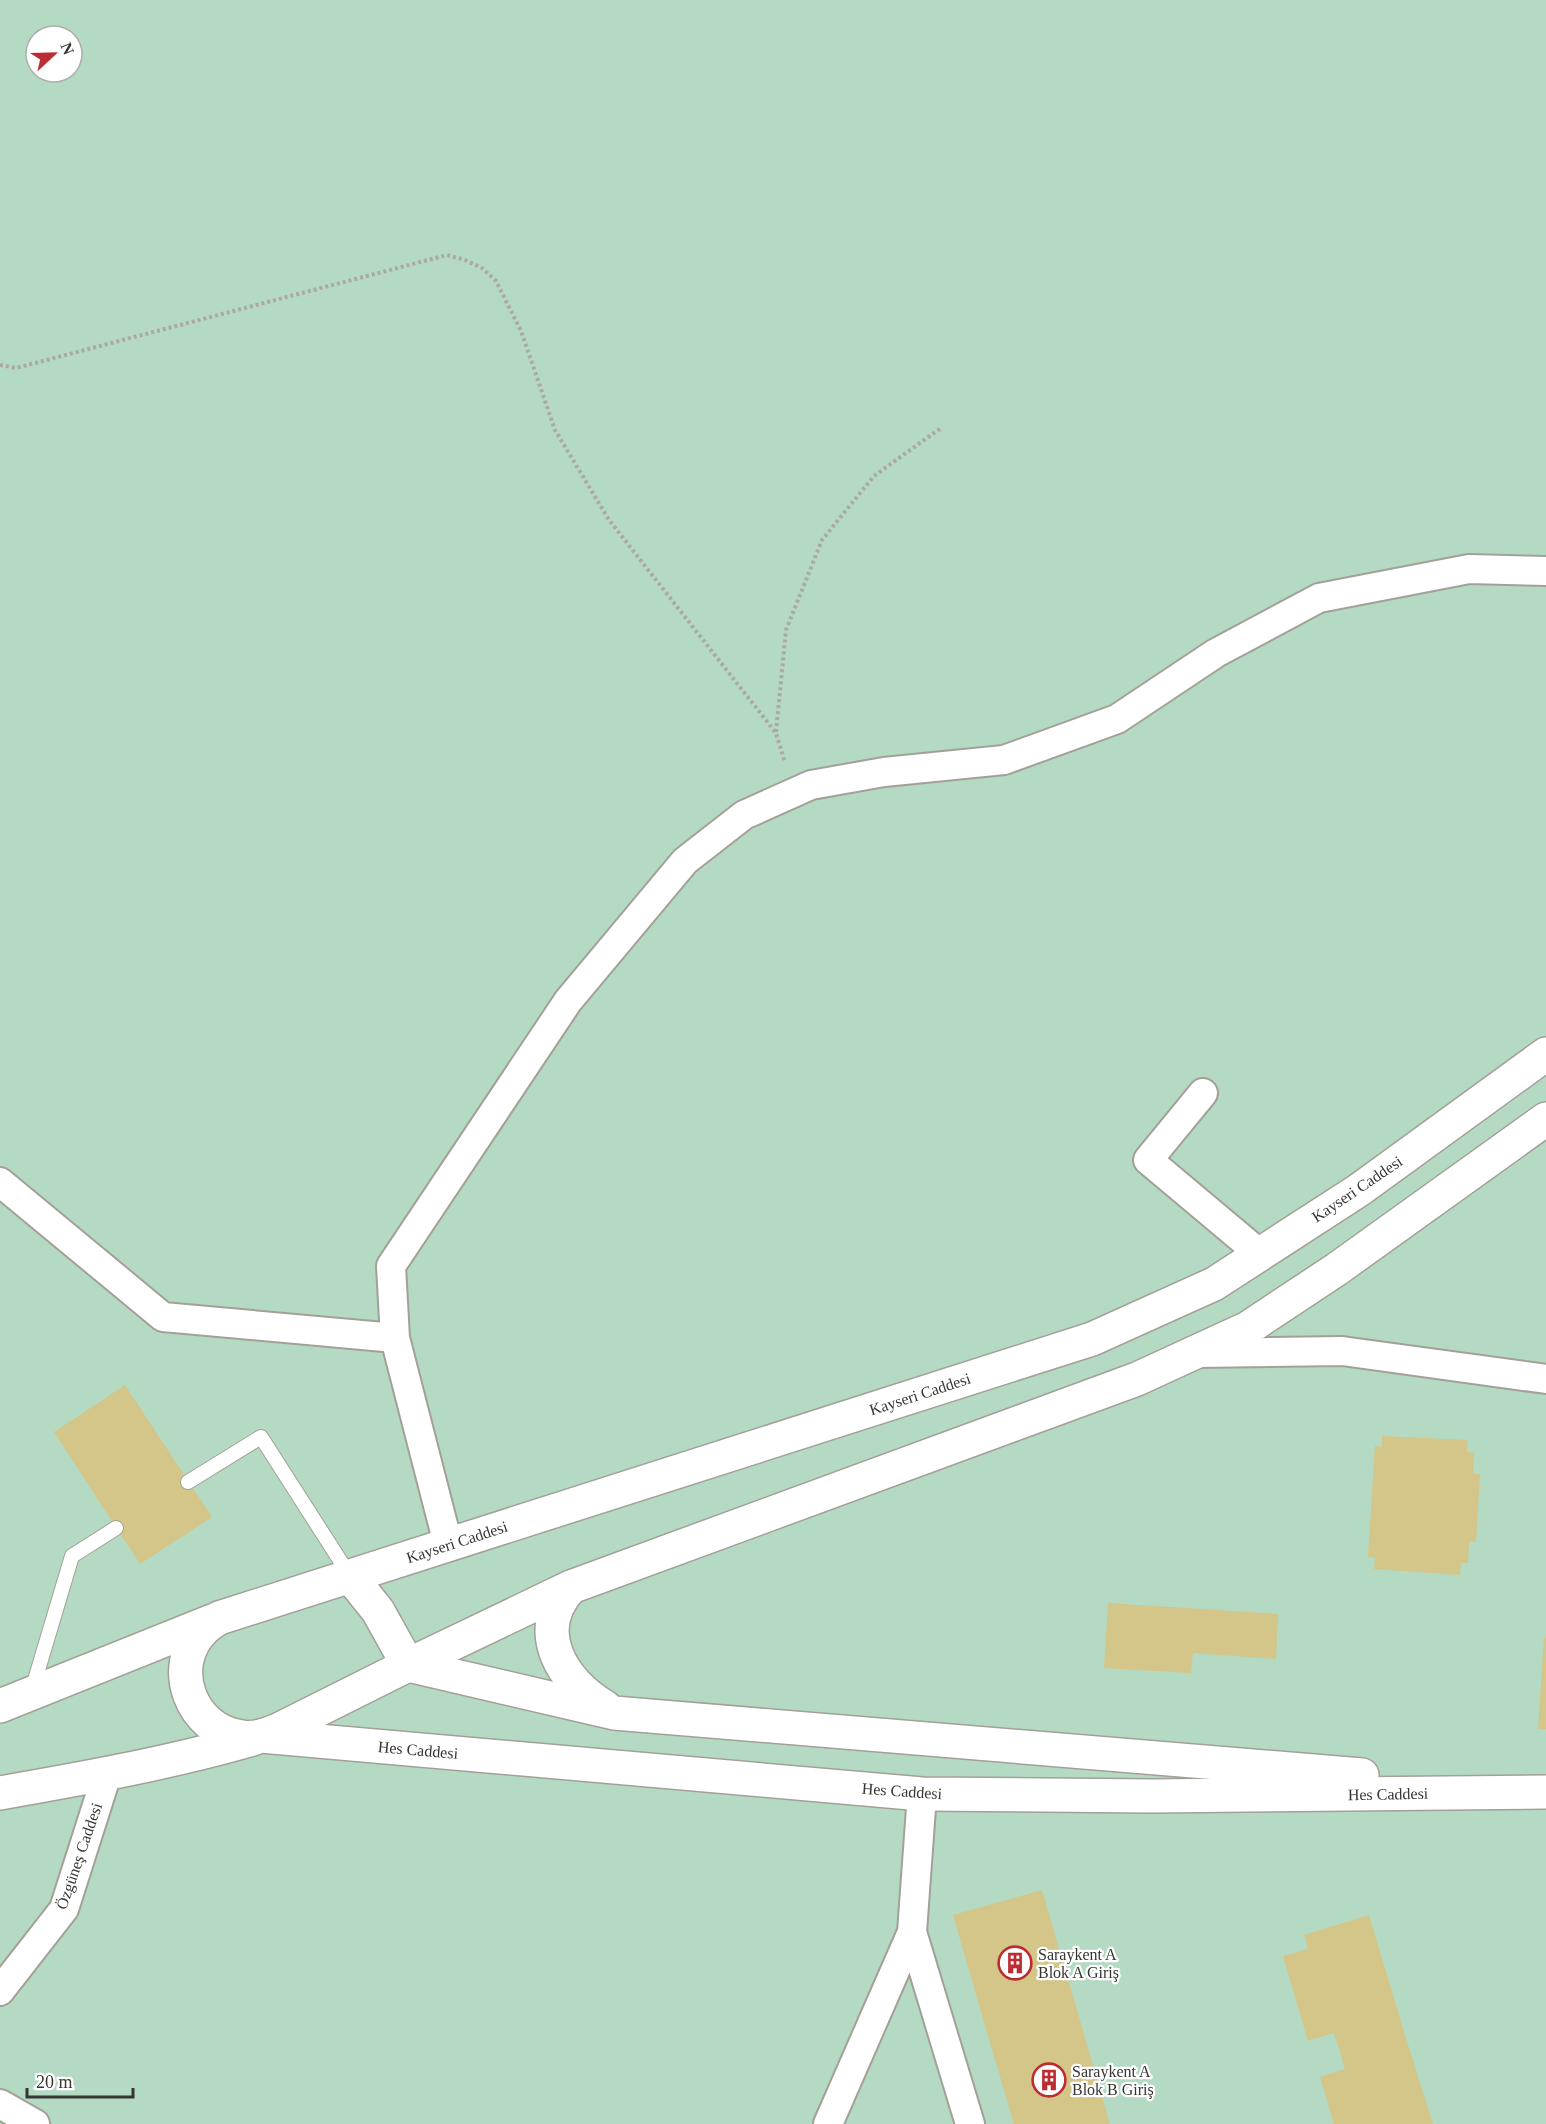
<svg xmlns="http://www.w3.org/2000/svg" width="1546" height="2124" viewBox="0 0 1546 2124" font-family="'Times New Roman',serif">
<rect width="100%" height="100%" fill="#e4e1d8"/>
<path fill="#b5dac4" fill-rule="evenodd" d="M0 0H1546V2124H0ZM36 36H72V72H36Z"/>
<path fill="#d4c588" d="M125 1385 212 1517 140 1564 54 1432Z
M1382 1436 1468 1440 1467 1452 1474 1453 1473 1474H1480L1476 1542H1469L1468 1563H1461L1460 1575 1374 1569 1375 1558 1368 1557 1375 1446 1382 1447Z
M1108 1603 1278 1614 1276 1659 1193 1653 1191 1673 1104 1668Z
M1544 1638H1546V1729H1538Z
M1042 1890 1077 2010 1110 2124H1014L988 2036 953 1915Z
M1369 1915 1405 2035 1433 2124H1334L1320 2077 1345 2069 1341 2055 1334 2033 1308 2041 1283 1956 1308 1949 1304 1935Z"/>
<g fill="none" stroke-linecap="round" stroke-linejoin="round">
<g stroke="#a2a097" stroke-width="16">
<path id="service" d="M188 1482 261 1437 350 1576
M32 1690 72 1556 116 1528"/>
</g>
<g stroke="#a2a097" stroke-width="32">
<path id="minor" d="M1203 1093 1148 1160 1260 1254
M0 1182 163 1317 395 1338
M1196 1353 1342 1351 1546 1379
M448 1544 395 1338 391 1266 568 1001 685 861 744 815 811 785 884 772 1004 760 1117 719 1216 653 1319 598 1469 569 1546 571
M912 1932 970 2124
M0 1991 64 1909 107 1774
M0 2104 35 2124
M828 2124 912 1932 922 1794"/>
</g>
<g stroke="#a2a097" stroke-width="36">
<path id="tertiary" d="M571 1587C530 1630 562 1682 605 1707
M408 1665 614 1713 1362 1775
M261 1736 922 1794 1152 1796 1546 1792"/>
</g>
<g stroke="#a2a097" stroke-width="36">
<path id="primary" d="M1546 1054 1359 1190 1214 1284 1092 1339 219 1618C214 1621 208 1625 204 1629 166 1666 191 1731 242 1737 255 1739 266 1735 278 1730L408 1665 571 1587 1137 1379 1248 1328 1337 1269 1546 1119
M350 1576 378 1611 408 1665
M0 1706 212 1621
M0 1793C85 1778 170 1763 253 1739"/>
</g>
<path stroke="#aba9a2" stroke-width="4" stroke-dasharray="3 3" stroke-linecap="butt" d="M0 365 16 368 447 255 465 260 482 268 496 281 521 331 555 430 609 520 776 733 785 763
M776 732 786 630 822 540 874 476 941 428"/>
<use href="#service" stroke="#fff" stroke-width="14"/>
<use href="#minor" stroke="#fff" stroke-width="28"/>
<use href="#tertiary" stroke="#fff" stroke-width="33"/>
<use href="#primary" stroke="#fff" stroke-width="33"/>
</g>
<defs>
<g id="building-ring" transform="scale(1.725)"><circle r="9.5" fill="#fff" stroke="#bc2c33" stroke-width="1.5"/><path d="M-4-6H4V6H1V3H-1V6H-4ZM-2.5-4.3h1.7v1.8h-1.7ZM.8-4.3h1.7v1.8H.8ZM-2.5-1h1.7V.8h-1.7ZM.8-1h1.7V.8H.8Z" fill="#bc2c33"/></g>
</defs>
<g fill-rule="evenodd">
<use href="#building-ring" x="1015" y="1963"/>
<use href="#building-ring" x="1049" y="2080"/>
</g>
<g text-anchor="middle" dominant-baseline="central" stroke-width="4.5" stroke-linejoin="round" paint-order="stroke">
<g font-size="16" fill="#363532" stroke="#fff">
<text transform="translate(1357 1189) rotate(-34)">Kayseri Caddesi</text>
<text transform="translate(920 1394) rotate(-18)">Kayseri Caddesi</text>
<text transform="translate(457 1542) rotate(-18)">Kayseri Caddesi</text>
<text transform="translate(418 1750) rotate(5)">Hes Caddesi</text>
<text transform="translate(902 1791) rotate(4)">Hes Caddesi</text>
<text transform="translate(1388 1794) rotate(-1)">Hes Caddesi</text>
<text transform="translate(79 1856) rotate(-71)">Özgüneş Caddesi</text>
</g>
<g font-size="16" fill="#363532" stroke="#fff" text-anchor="start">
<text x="1038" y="1954">Saraykent A<tspan x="1038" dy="18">Blok A Giriş</tspan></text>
<text x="1072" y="2071">Saraykent A<tspan x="1072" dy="18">Blok B Giriş</tspan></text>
</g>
</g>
<g transform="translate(54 54) rotate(68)"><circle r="28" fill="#ffffff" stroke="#afaead" stroke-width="1.5"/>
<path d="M0-4.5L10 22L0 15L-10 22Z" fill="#bc2c33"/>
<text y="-9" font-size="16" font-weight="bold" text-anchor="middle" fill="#363532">N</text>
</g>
<path d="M27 2088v9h106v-9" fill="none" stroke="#363532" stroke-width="3"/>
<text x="36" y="2088" font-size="18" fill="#363532" stroke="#ffffff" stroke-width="4.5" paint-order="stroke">20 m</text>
</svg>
